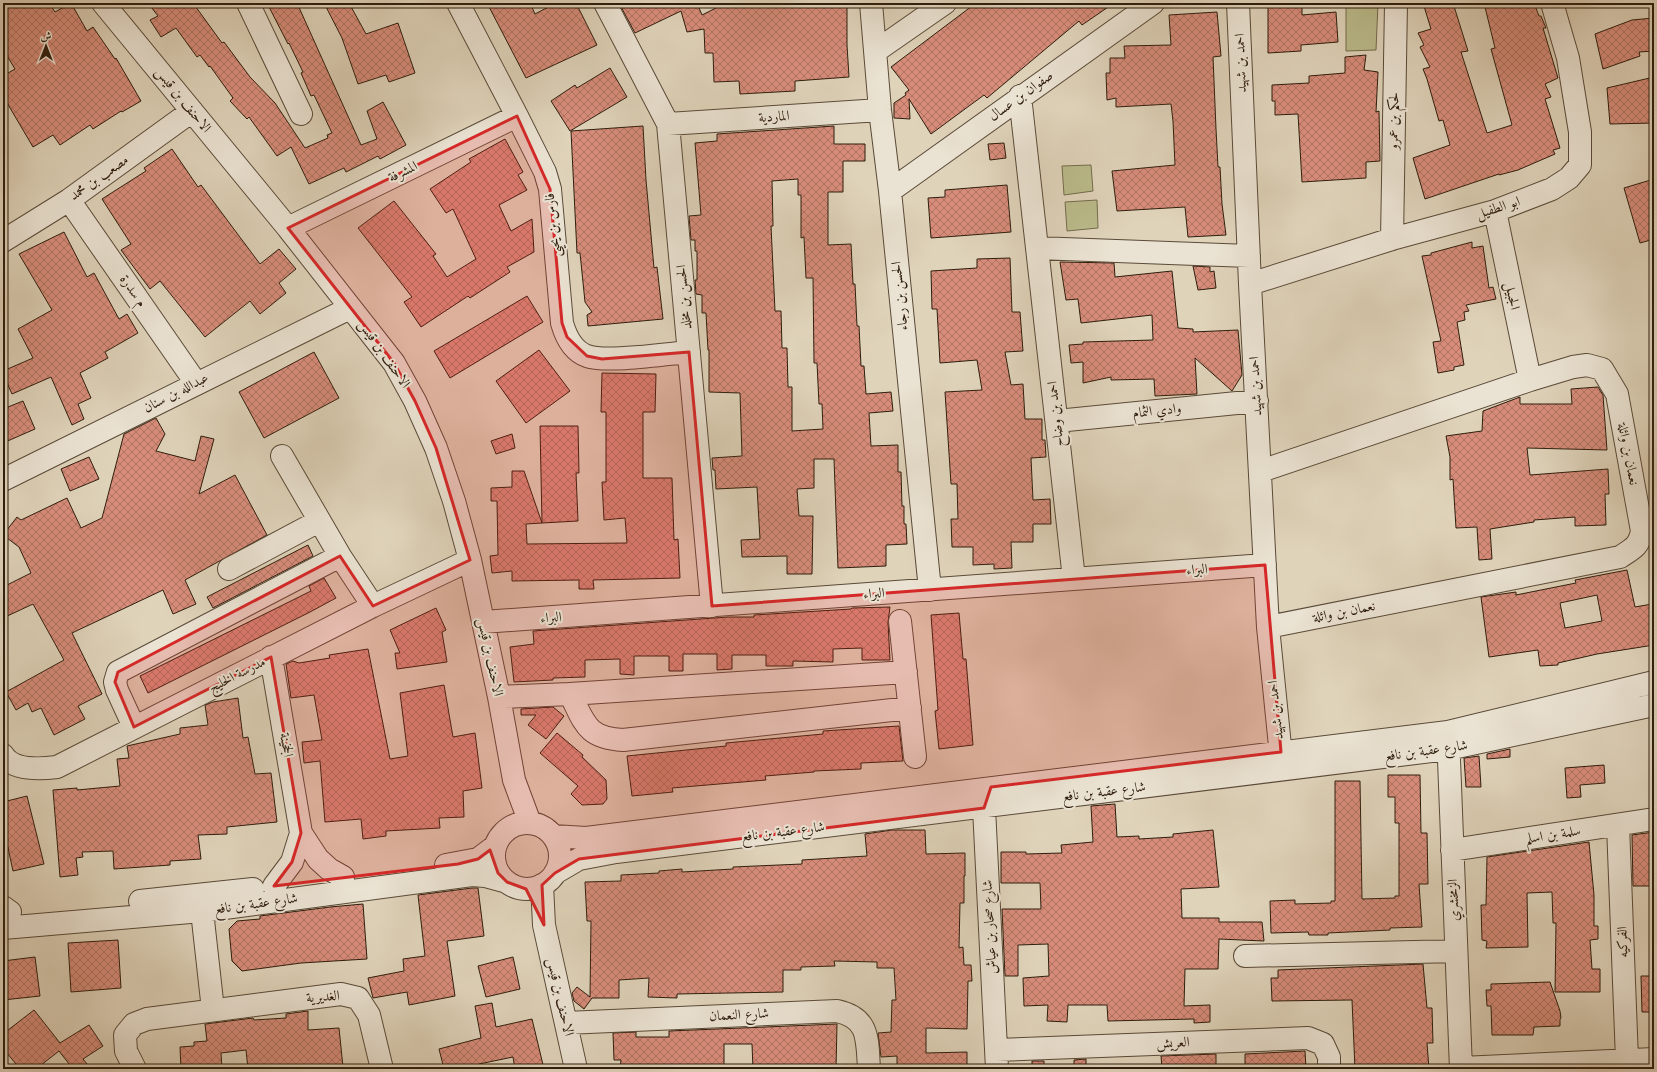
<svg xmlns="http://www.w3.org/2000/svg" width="1657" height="1072" viewBox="0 0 1657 1072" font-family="'Old Standard TT',Amiri,serif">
<defs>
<pattern id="building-cross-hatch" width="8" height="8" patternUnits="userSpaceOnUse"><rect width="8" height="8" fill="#d88d7b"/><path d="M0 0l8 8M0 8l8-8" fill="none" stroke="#b07363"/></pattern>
</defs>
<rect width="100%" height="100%" fill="#dfd3ba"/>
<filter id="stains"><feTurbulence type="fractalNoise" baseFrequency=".005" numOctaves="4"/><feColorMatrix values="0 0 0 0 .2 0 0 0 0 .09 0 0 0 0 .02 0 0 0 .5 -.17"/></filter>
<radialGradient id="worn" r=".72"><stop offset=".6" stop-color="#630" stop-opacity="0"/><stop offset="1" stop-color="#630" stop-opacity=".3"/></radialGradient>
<path fill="#baba8a" stroke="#746c4c" d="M1346 3H1378L1376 50 1346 51Z
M1091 165 1093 191 1064 195 1062 166Z
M1097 200 1098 228 1067 231 1065 202Z"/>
<path fill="url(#building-cross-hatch)" stroke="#2e1d0d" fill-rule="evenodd" d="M3 3H49L55 12 71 3 87 31 93 27 115 59 116 58 141 101 122 112 121 111 93 129 90 125 60 145 53 135 33 147 3 96V76L15 69 3 49Z
M148 3H193L222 43 224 42 250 77 275 103 305 148 328 138 327 135 332 133 314 95 311 96 301 73 303 72 289 43 288 44 267 3H297L361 145 377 139 367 111 383 102 406 145 380 159 378 156 346 172 344 168 309 184 291 147 277 156 249 117 247 119 230 101 233 98 210 66 209 67 200 55 197 57 176 28 161 37 150 20 158 16Z
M324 3H349L366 34 398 23 415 73 389 82 386 75 358 84 342 38Z
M487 3H530L535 14 556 3H576L597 45 526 78Z
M619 3H697L702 15 726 3H847V45L849 77 795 81V91L740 94 739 81 714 82 713 53H705L704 29 687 32 681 11 635 33Z
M976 3H1114L1082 25 1079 21 987 98 984 95 931 134 909 99 910 119 894 118V103L906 95 905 93 909 90 891 67Z
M1268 3H1302V15L1336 12 1338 42 1301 45V51L1268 53Z
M1423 3H1453L1468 51 1461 52 1487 133 1512 125 1491 49 1495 48 1484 3H1534L1539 16H1541L1546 28H1543L1558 78 1545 84 1551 97 1545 99 1560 148 1553 150 1555 154 1518 170 1499 175V174L1425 199 1413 158 1450 145 1443 120 1439 121 1427 79 1423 69 1430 67 1420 47 1424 45 1418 33 1431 29Z
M1217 12 1221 56 1213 57 1216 129 1218 167H1220L1222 204 1226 235 1188 237 1185 207 1117 211 1112 171 1175 165 1173 121 1171 104 1116 107V98L1107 100 1106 73H1110V58H1125L1124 46 1171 45 1169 15Z
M1654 18V51L1639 52 1640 56 1603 69 1595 34 1632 20Z
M1366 55 1364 70 1378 72 1376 112 1379 111 1380 161 1366 162V178L1302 182 1298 114 1275 115V101H1272V85L1309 83V76L1345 73V57Z
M610 68 627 97 570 131 551 101 575 85 577 88Z
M1654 77V123L1610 124 1607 88Z
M643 126 646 180 654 268 657 267 663 319 588 326 587 315 592 312 585 302 580 253H577L571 131Z
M834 126V144H865V161H843V192H828V245L851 244 853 284H855L857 326H859L861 366H864L866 394 891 392 893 411 869 413 871 446 898 445V472H901L902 506H904V524H906L907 544 886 545V566L838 568 834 459H814V488L797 489 799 516H813L812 574H787V556L742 557 741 540 760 539 757 487 716 489 715 470H713L712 458 742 456 740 393 709 392V350H708L706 313H702V295L696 294 695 280H697V251H695V240H691L689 216 701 215 695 143 717 141V134ZM798 179V195H801V238L804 237 806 278H813L814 363H817L819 404H822L823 429 792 431V387H788L787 348H782L781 311H775L771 226H773L772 181Z
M505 139 523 172 518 175 527 190 499 205 511 231 532 219 534 252 507 267 510 272 470 298 468 296 421 327 404 302 412 297 358 228 394 201 436 254 433 256 447 277 476 259 453 209 446 213 430 189 471 162 469 159Z
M1004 143 1006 158 990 160 988 144Z
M172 149 198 187 201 185 260 264 279 249 296 269 279 283 286 293 260 314 250 301 205 337 160 281 150 289 121 250 131 244 102 199 146 171 144 168Z
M1654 179V239L1640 243 1624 188Z
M1007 185 1011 232 931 238 928 198 945 197V190Z
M64 232 87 277 94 273 119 319 127 314 138 333 105 352 108 358 80 373 91 398 78 404 84 419 72 425 51 377 12 394 3 374V371L33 358 18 329 52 310 19 254Z
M1472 242V248L1483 246 1489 288 1493 287 1496 299 1466 305 1469 311 1464 312 1465 320 1457 322 1464 365 1454 367V370L1438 373 1433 342 1441 341 1422 256 1431 255V253Z
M1010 258 1012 312H1020L1023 351 1005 352 1011 385 1023 384 1025 419H1042V440H1045L1046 457 1031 458 1033 500 1050 499 1051 524H1033V542H1011L1012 568 994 569V564L973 565V547H952L951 519H958L957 484H951L945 392 982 390 977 360 940 363 937 309H932L931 271 977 268V259Z
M1060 262 1114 263 1115 277 1172 271 1178 328 1193 329V332L1238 330 1242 375 1232 391 1195 358 1197 394 1155 396 1154 379 1111 380V377L1083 383V362L1071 363 1069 345 1083 344V342L1153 340 1152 315 1081 323 1078 299 1066 300Z
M1193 266 1210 267V272L1214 271 1216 288 1198 290Z
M527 296 543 322 450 378 434 351Z
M539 350 570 391 526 423 496 381Z
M314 352 339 398 264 438 239 392Z
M602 373 656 374 655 412H643V478H672L674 540 678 539 680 578 593 580 594 589H579V580L512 581V571L492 573 490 556 498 555 497 501H491V488L512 487V471H524L542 523 526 524 527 544 627 543 625 518 604 520 602 482H606V412H601Z
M1598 387 1603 395 1607 450 1527 448 1530 475 1608 469 1609 494H1605L1606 525 1575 526V517L1534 520V522L1490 529 1492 559 1479 560 1477 527 1456 528 1453 479 1450 480V457L1446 436 1482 431 1483 411 1520 397V404H1572L1571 389Z
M23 401 35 429 3 443V409Z
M156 418 165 434 156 451 195 461 201 436 214 439 199 494 235 475 267 535 185 580 196 604 173 614 163 590 72 633 102 694 78 706 85 719 54 735 41 708 32 712 28 703 16 710 6 692 64 660 33 604 3 618V587L31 573 19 547 3 535 17 517 21 520 67 498 81 528 102 518 124 434Z
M540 426H578L579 473H576L578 521 542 523Z
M512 434 515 448 496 454 491 441Z
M89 457 99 479 70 491 61 469Z
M308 545 313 556 213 608 207 597Z
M1627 570 1635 607 1652 604 1654 645 1597 654 1558 663V665L1540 666 1538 650 1489 657 1481 597 1516 592V595L1576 583 1575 580ZM1597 595 1602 621 1565 628 1560 603Z
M324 578 336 598 310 612 148 693 140 676 311 591 309 586Z
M890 607 888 622 890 660H862V648L833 649V662L793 661V666H766V655H732V669L717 670V654H683V671H669V656H634V675L620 674V659L585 660V677L553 678V680L514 682 510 647 534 644 533 631 728 617H754V615L851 609 852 608Z
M436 608 446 630 442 632 447 662 397 669 395 653H400L390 630Z
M959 613 963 659H966L973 745 939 749 935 711 938 710 931 615Z
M368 649 390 759 408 756 400 693 444 685 453 737 475 733 482 788 463 791 464 817 439 818 440 828 386 831V836L363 839 361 819 325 822 320 761 304 763 302 742 322 740 314 695 291 698 286 664 293 661 299 663 330 658 329 655Z
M238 698 243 738 248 737 255 774 271 773 277 822 227 827V834L198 835 201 859 170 861V865L114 869 113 851 82 852 83 857 76 858 78 875 60 877 53 790 77 788V790L120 786 117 759 129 758 127 746 180 734V728L208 725 205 705 213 702Z
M553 707 564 716 546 739 528 725 536 715H521V709Z
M899 726 903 761 861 763V769L814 771V772L765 776 766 780 672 788 673 792 632 796 627 756 726 746V743L823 734V731Z
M557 733 583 755 582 757 606 780 607 799 603 804 582 805 571 794 578 786 540 753Z
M1510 749V757L1487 759V754Z
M1479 756 1481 787H1466L1464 758Z
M1604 765 1605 783 1580 785 1581 797 1567 798 1565 768Z
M1388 775H1420L1421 833H1427L1428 884H1419L1422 927 1390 928V930L1328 933V935H1309L1308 932 1271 933 1270 901 1295 900V904L1331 903V901H1335V781H1360L1362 899 1395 898V896H1399V823H1395V797H1388Z
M27 796 44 864 13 871 5 834H3V802Z
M1115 804 1117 837 1139 836V839L1173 837V834L1213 830 1219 887 1181 889 1182 918H1219V922H1262L1264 941 1219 939 1218 969H1185L1184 1006 1210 1005V1022L1194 1023V1019L1108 1021 1107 1005H1068L1067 1022 1047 1021 1048 1005 1024 1006 1023 978 1049 976 1048 944 1018 945V976H1005L1002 909H1041L1040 883H1001V852H1026V854L1062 853 1061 845 1093 842 1091 806Z
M892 830H925L926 854 965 853V876H964V903H960L959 948 963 947 964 965H971L972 981H968L967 1029 926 1028V1053L967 1052V1069H897V1056L881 1057 878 1033 891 1032 892 1000H896L894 968H877V962L834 961 835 966 801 967V970H783V992L677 994V998L648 997 649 978 619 980V998H592L584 1009 574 1001 572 993 577 987 590 997 591 921H587L585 882 621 881V875L659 873V871L682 869V872L733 869V867L802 864V860L867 856 865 834Z
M1654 832V886H1633L1632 835Z
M1589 842 1594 895V926H1598V939L1590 940 1592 969H1600V992H1555L1556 923H1553L1552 892 1527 893 1528 947 1486 948 1487 941 1482 940 1481 905H1486L1487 857Z
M472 888H478L484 936 447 941 455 996 409 1005 407 992 373 998 368 978 404 971 403 959 425 956 418 895Z
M363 904 367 959 301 963 242 971 232 961 229 929 237 921 260 919V916L330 907Z
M118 940 121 988 71 992 68 943Z
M35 957 40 996 3 1000V961Z
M513 957 520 989 486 997 478 966Z
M1423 964 1427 1008H1432L1433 1043H1427L1429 1069H1355L1352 1000 1272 1001 1271 978H1278V970Z
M1641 976H1654V1012H1642Z
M1550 982 1560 1011 1561 1018 1560 1019V1026L1534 1027 1533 1035H1492L1491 1006H1487L1486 990H1491V984Z
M492 1003 496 1027 532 1019 544 1069H515L513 1057 479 1064 480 1069H444L439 1049 481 1038 475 1006Z
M34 1010 60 1043 89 1025 103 1046 83 1059 91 1069H73L59 1051 36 1069H20L3 1048V1034Z
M308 1011V1030L339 1028 343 1067 321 1069H248L246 1050 221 1053 222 1069H181L180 1047 194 1046V1042L207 1041 205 1024 253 1018 254 1020 286 1018V1014Z
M837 1024 836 1069H753L752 1044H724V1069H620L621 1060H614L613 1033 636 1032V1037H669V1031Z
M1305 1051 1306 1069H1245V1054Z
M1216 1054V1066L1162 1068 1161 1056Z
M1086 1059V1065L1074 1066V1060Z
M1032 1061H1044V1069H1032Z"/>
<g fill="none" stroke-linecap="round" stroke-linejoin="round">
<g stroke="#5a4a38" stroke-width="24">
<path id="minor" d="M103 3 288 228 394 363 415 401 436 448 454 501 470 560 499 697 514 780 530 823
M248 3 301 114
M458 3 517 116 545 172 550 189 562 323C566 337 573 351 587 356 605 363 667 354 689 352
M605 3 668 124 712 606
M871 3 880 110 890 191 930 590
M1238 3 1250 284 1268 627 1282 766
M876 51 945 3
M1020 96 1074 579
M668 124 880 110
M890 191 1153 3
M69 200 196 383
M1495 211 1530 380
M288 228 517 116
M1392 239 1396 3
M3 241 69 200 192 111
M1037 248 1249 256
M1250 284 1392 239 1495 211 1552 189 1569 178 1580 165V132L1568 58 1552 3
M1057 421 1257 401
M282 456 340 556 373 606
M1261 471 1530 380 1573 367 1587 365 1602 369 1617 394 1642 531C1639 547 1632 549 1620 557L1268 627
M3 480 350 308
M229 569 319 521
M900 621 915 757
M483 622 1265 565
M271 657 301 833 318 859 329 869 343 877
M906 672 570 694C585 723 586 738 623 740L910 708
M499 697 570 694
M134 727 117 690 115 682 118 672 340 556
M1448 734 1461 1069
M3 755C13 771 41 769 57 767L373 606 470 560
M987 793 984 808 997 1069
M494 856a33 33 0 1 1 66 0a33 33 0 1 1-66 0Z
M1618 825 1627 1060
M553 836 586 838 1448 732 1654 682
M1452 850 1654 819
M446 865 478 859 494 847
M555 873 579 859 616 852 1448 749 1654 705
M542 885 544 925 576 1069
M274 886 292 862 301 833
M140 901 253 889
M3 907 10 912
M202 911 213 1010
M3 928 202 911 472 875 485 876 507 882
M1245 956 1456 951
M566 1023 837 1011C870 1018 867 1040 869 1069
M996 1050 1308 1038 1323 1044 1329 1057V1069
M1461 1068 1654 1059
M135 1069 126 1051 125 1035 134 1024 147 1019 341 994 358 998 369 1015 382 1069"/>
</g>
<use href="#minor" stroke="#eae2d2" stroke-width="22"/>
</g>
<path fill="#d62828" fill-opacity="0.2" stroke="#d62828" stroke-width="3" stroke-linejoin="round" d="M517 116 550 189 562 323 567 337 587 356 602 359 689 352 712 606 1265 565 1281 752 991 787 984 808 579 859 555 873 542 885 544 925 526 889 507 882 498 873 490 850 478 859 458 864 274 886 292 862 301 833 271 657 134 727 115 682 118 672 340 556 373 606 470 560 436 448 415 401 394 363 288 228Z"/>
<g text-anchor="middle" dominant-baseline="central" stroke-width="4" stroke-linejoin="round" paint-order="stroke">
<g font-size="14" fill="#2e1d0d" stroke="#eae2d2">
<text transform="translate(1241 63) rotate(-92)">احمد بن شهيد</text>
<text transform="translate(1021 96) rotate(-36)">صفوان بن عسال</text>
<text transform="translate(183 100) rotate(51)">الاحنف بن قيس</text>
<text transform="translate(774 117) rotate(-4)">الماردية</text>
<text transform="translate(1394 121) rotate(-89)">لحكم بن عمرو</text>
<text transform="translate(403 172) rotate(-26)">المشرفة</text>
<text transform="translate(99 178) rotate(-35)">مصعب بن محمد</text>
<text transform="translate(1498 208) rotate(-18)">ابو الطفيل</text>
<text transform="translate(553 225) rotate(-96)">فارس بن يحيى</text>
<text transform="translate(133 291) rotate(55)">م سدرة</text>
<text transform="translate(900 296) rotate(-96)">الحسن بن رجاء</text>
<text transform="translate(1512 296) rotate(78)">الجبيل</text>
<text transform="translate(684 297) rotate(-95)">الحسن بن مخلد</text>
<text transform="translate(384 354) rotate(55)">الاحنف بن قيس</text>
<text transform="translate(1256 386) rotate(-93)">احمد بن شهيد</text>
<text transform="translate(176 393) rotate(-27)">عبدالله بن سنان</text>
<text transform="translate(1157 411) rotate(-6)">وادي الثمام</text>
<text transform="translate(1056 414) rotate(-96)">احمد بن وضاح</text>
<text transform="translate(1628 454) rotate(79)">نعمان بن وائلة</text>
<text transform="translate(1197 570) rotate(-4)">البراء</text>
<text transform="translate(874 594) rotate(-4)">البراء</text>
<text transform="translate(1344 612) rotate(-11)">نعمان بن وائلة</text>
<text transform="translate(551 618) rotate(-4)">البراء</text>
<text transform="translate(490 657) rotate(78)">الاحنف بن قيس</text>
<text transform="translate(237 675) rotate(-27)">مدرسة الخليج</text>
<text transform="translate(1276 710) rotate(-96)">احمد بن شهيد</text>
<text transform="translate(286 745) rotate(80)">الجخينة</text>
<text transform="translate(1426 751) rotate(-8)">شارع عقبة بن نافع</text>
<text transform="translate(1104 792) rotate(-7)">شارع عقبة بن نافع</text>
<text transform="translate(783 832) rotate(-7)">شارع عقبة بن نافع</text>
<text transform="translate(1553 835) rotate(-9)">سلمة بن اسلم</text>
<text transform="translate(1454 900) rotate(-92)">الزمخشري</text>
<text transform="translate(256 904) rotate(-8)">شارع عقبة بن نافع</text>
<text transform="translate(990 927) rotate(-93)">شارع صحار بن عياش</text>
<text transform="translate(1623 942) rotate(-92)">الفركيه</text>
<text transform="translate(323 997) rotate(-4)">الغديرية</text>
<text transform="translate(560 997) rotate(77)">الاحنف بن قيس</text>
<text transform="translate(739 1015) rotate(-3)">شارع النعمان</text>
<text transform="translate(1173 1043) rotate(-2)">العريش</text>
</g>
</g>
<rect width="1657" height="1072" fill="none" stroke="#dfd3ba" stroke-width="16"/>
<rect x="4" y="4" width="1649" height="1064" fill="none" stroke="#2e1d0d" stroke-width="2"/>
<rect x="8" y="8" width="1641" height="1056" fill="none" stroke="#2e1d0d"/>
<g transform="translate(46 46)" stroke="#eae2d2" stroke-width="3" paint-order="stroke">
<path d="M0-3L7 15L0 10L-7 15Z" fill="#2e1d0d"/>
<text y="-6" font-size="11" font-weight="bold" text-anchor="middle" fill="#2e1d0d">ش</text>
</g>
<rect width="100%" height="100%" filter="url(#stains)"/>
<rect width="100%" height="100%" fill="url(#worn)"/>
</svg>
